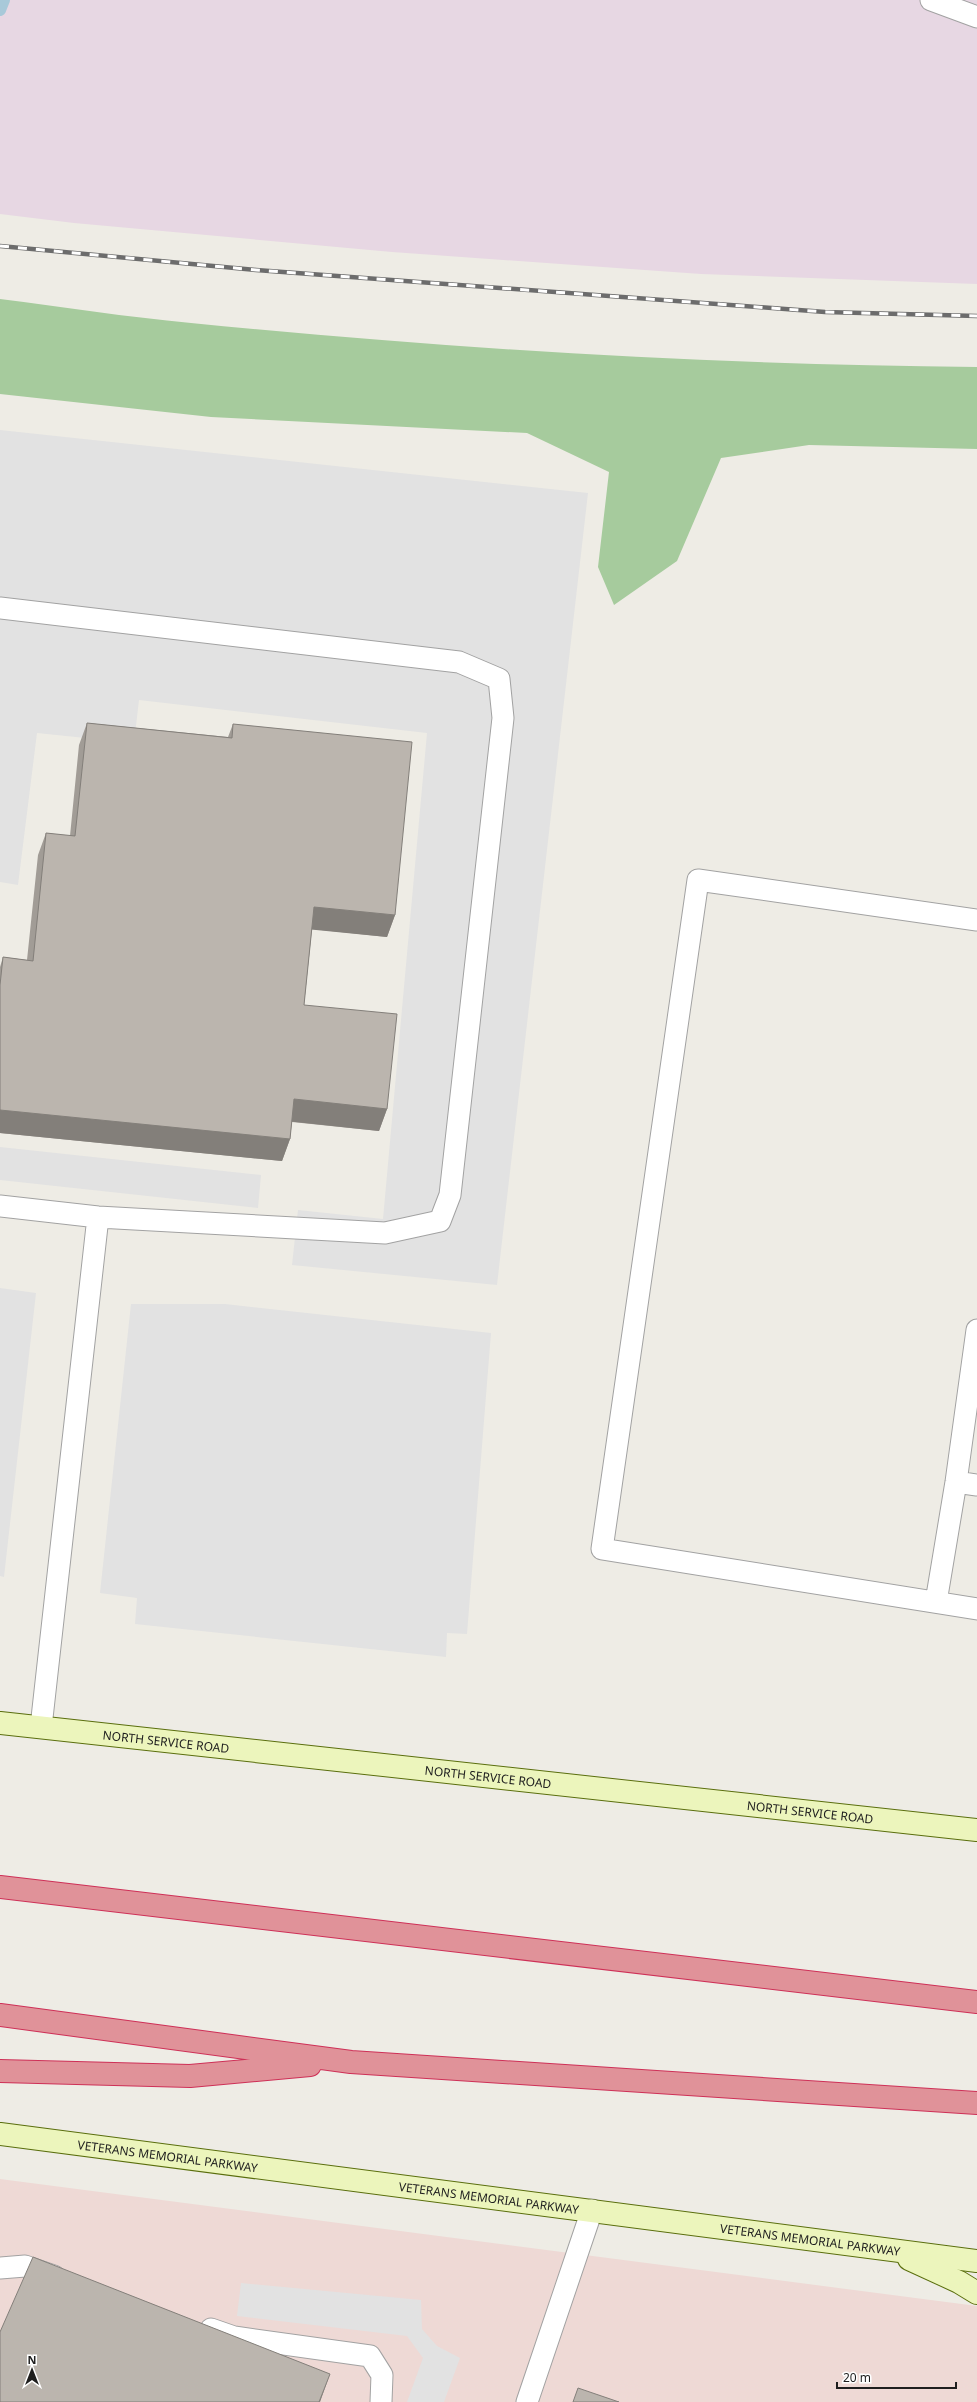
<svg xmlns="http://www.w3.org/2000/svg" width="977" height="2402" viewBox="0 0 977 2402" font-family="'Noto Sans',sans-serif">
<rect width="100%" height="100%" fill="#eeece5"/>
<path fill="#eed9d5" d="M0 2179 977 2306V2402H0Z"/>
<path fill="#e7d7e3" d="M0 0H977V284L701 274 392 252 74 223 0 214Z"/>
<path fill="#a6cb9d" d="M0 299C63 307 127 317 191 323 452 349 715 365 977 367V449L809 445 721 458 677 561 614 605 598 567 609 472 527 433 211 417 0 394Z"/>
<path fill="#e2e2e2" d="M0 430 588 493 497 1285 292 1265 298 1210 383 1219 427 733 139 700 134 743 37 733 18 885 0 882Z
M0 1147 261 1175 258 1208 0 1180Z
M0 1288 36 1293 4 1577 0 1576Z
M131 1304H225L491 1333 467 1634 447 1633 446 1657 135 1624 137 1598 100 1593Z
M241 2283 421 2300 422 2329 437 2346 460 2358 444 2402H407L423 2358 407 2336 237 2316Z"/>
<g fill="none" stroke-linecap="round" stroke-linejoin="round">
<path stroke="#a8c9d9" stroke-width="12" d="M0 10 4 0"/>
<g stroke="#a2a2a2" stroke-width="23">
<path id="lane" d="M931 0 977 17
M0 608 459 662 499 679 503 718 450 1195 440 1221 385 1233 98 1217 0 1206
M977 920 698 880 602 1549 977 1609
M956 1482 977 1485
M936 1602 956 1482 977 1330
M41 1727 98 1217
M0 2268 25 2266 54 2276
M211 2329 234 2337 370 2356 382 2375 381 2402
M527 2402 592 2210"/>
</g>
<g stroke="#5a6e0d" stroke-width="24">
<g id="secondary">
<path id="s1" d="M0 1723 977 1830"/>
<path id="s2" d="M0 2134 977 2261"/>
<path d="M909 2259 959 2282 977 2293"/>
</g>
</g>
<g stroke="#ce3057" stroke-width="24">
<path id="highway" d="M0 1887 977 2002
M0 2015 351 2062 977 2103
M0 2071 190 2076 310 2065"/>
</g>
<use href="#lane" stroke="#fff" stroke-width="21"/>
<use href="#secondary" stroke="#ecf5bc" stroke-width="22"/>
<use href="#highway" stroke="#e09299" stroke-width="22"/>
<g stroke="#6c6c6c" stroke-width="4.5">
<path id="rail" d="M0 246 256 270 825 312 977 316"/>
</g>
<use href="#rail" stroke="#fff" stroke-width="3" stroke-dasharray="9" stroke-linecap="butt"/>
</g>
<path fill="#a19c96" d="M87 723 228 737 233 724 395 915 387 937 312 929 304 1005 387 1109 379 1131 292 1122 290 1139 282 1161 0 1133V967L3 957 27 960 38 855 46 833 70 836 79 745Z"/>
<path fill="#837f7a" d="M314 907 395 915 387 937 306 929Z
M294 1099 387 1109 379 1131 286 1121Z
M0 1110 290 1139 282 1161 0 1133Z
M330 2374 320 2402H319Z"/>
<path fill="#bbb5ae" stroke="#837f7a" d="M87 723 232 738 233 724 412 742 395 915 314 907 304 1005 397 1014 387 1109 294 1099 290 1139 0 1110V985L3 957 33 961 46 833 75 836Z
M33 2257 330 2374 319 2402H0V2332Z
M578 2388 619 2402H573Z"/>
<g text-anchor="middle" dominant-baseline="central" stroke-width="3" stroke-linejoin="round" paint-order="stroke">
<g font-size="12" fill="#1e1e1e" stroke="#fff">
<text stroke="none"><textPath href="#s1" startOffset="167">NORTH SERVICE ROAD</textPath></text>
<text stroke="none"><textPath href="#s1" startOffset="491">NORTH SERVICE ROAD</textPath></text>
<text stroke="none"><textPath href="#s1" startOffset="815">NORTH SERVICE ROAD</textPath></text>
<text stroke="none"><textPath href="#s2" startOffset="169">VETERANS MEMORIAL PARKWAY</textPath></text>
<text stroke="none"><textPath href="#s2" startOffset="493">VETERANS MEMORIAL PARKWAY</textPath></text>
<text stroke="none"><textPath href="#s2" startOffset="817">VETERANS MEMORIAL PARKWAY</textPath></text>
</g>
</g>
<g transform="translate(32 2370)" stroke="#ffffff" stroke-width="3" paint-order="stroke">
<path d="M0-3L7 15L0 10L-7 15Z" fill="#1e1e1e"/>
<text y="-6" font-size="11" font-weight="bold" text-anchor="middle" fill="#1e1e1e">N</text>
</g>
<path d="M837 2382v6h119v-6" fill="none" stroke="#1e1e1e" stroke-width="2"/>
<text x="843" y="2382" font-size="12" fill="#1e1e1e" stroke="#ffffff" stroke-width="3" paint-order="stroke">20 m</text>
</svg>
